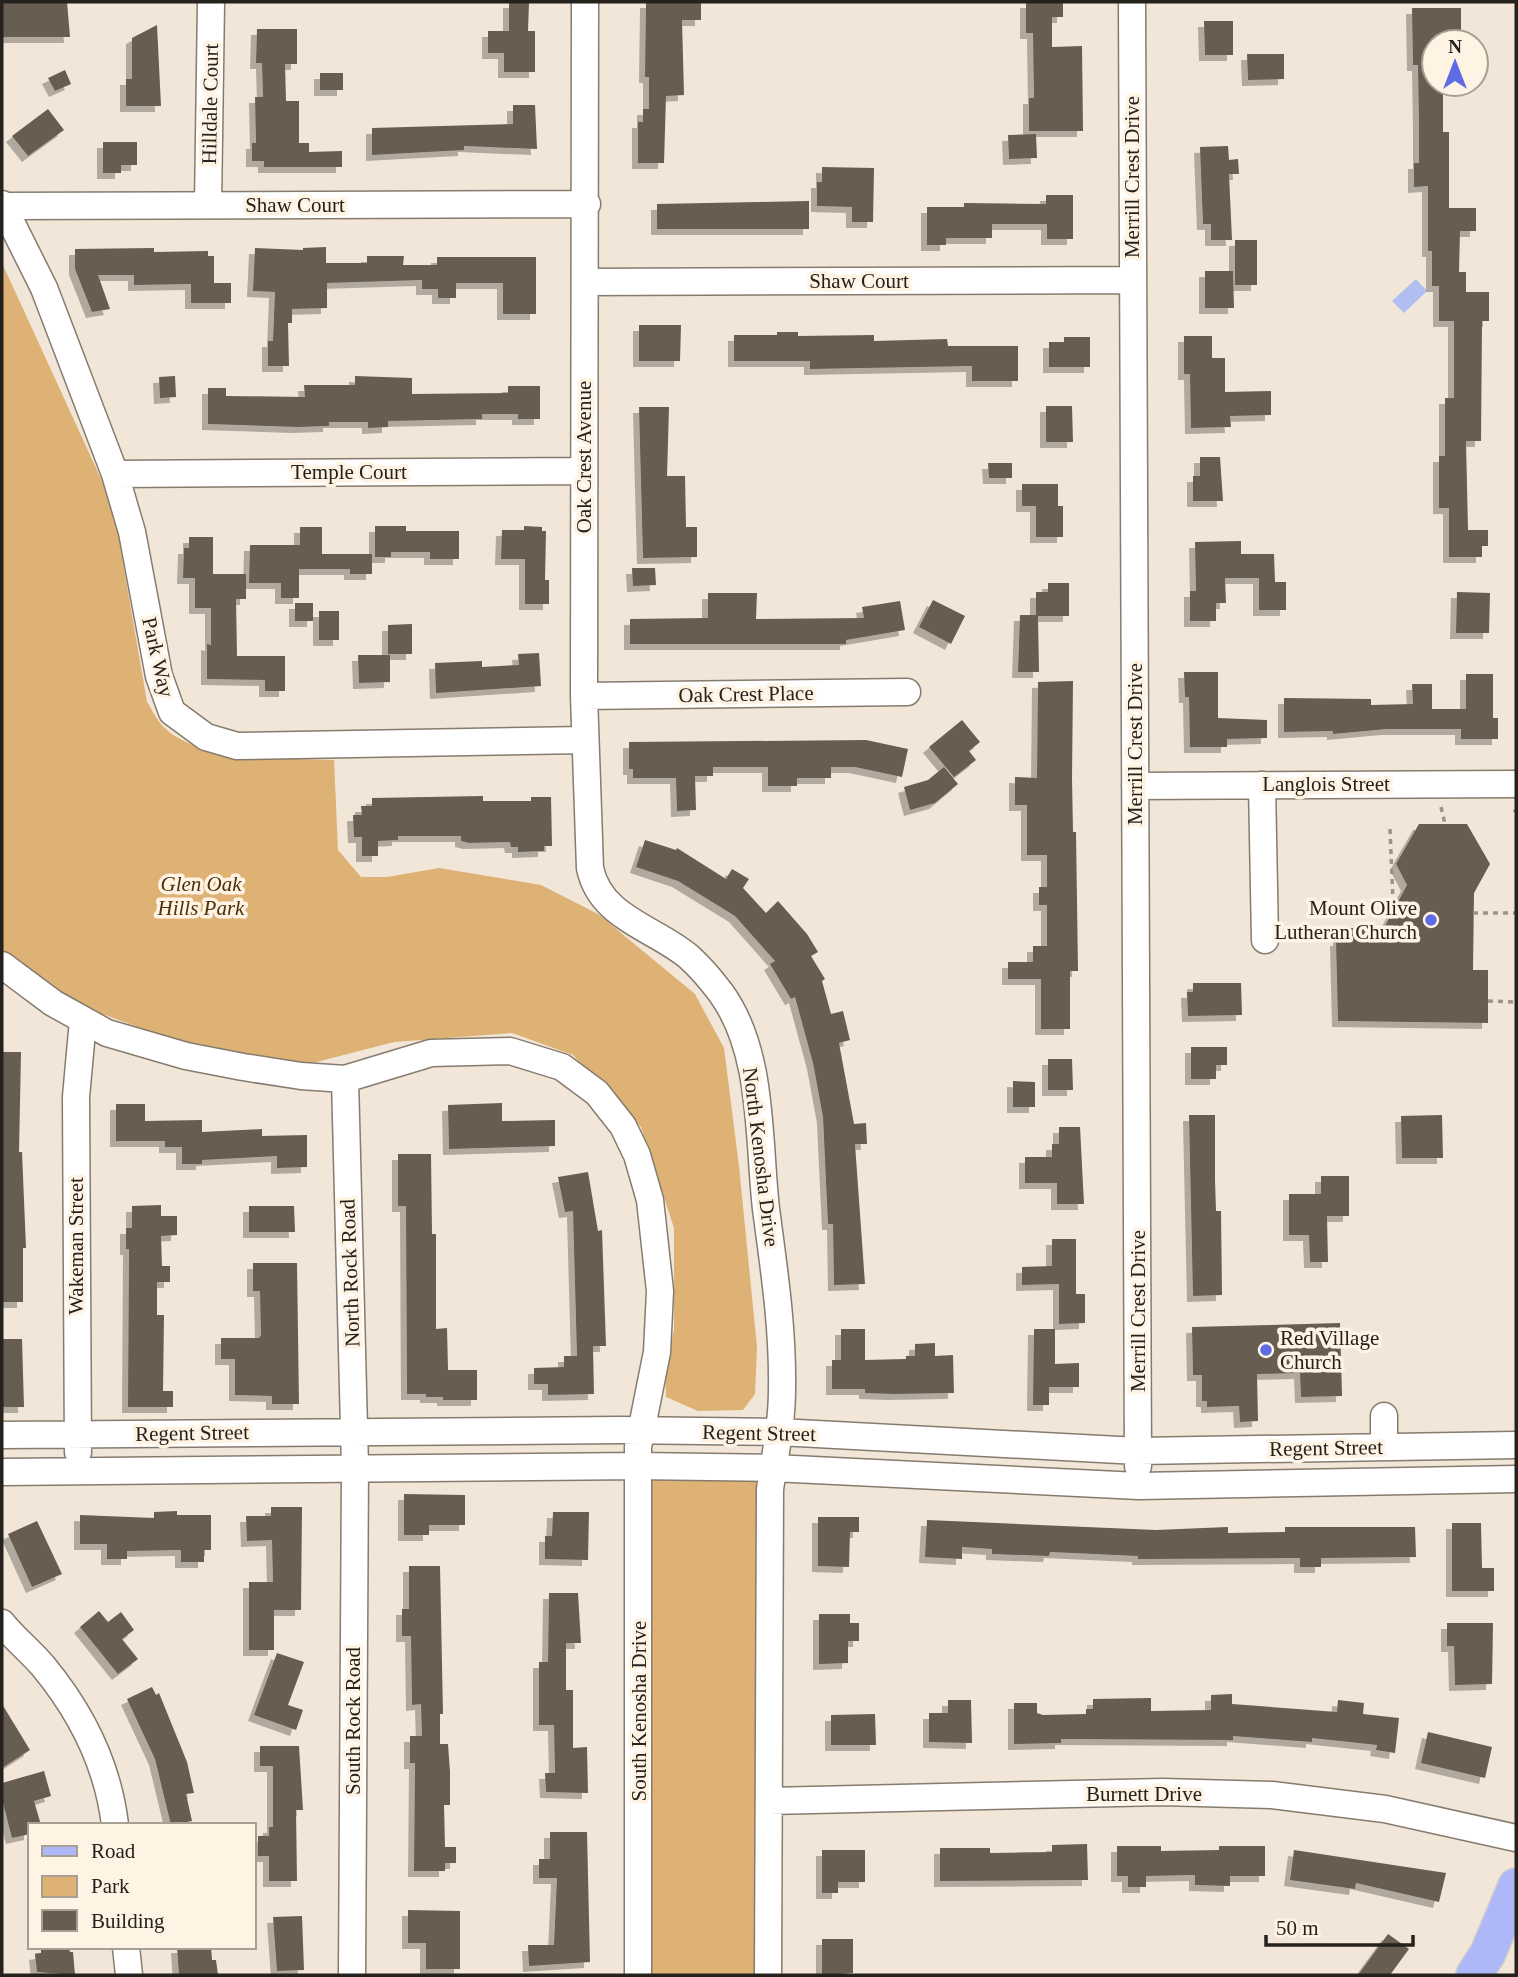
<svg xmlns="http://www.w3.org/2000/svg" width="1518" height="1977" viewBox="0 0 1518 1977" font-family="'Times New Roman',serif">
<defs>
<filter id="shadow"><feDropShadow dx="-6" dy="6" stdDeviation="0" flood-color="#0004"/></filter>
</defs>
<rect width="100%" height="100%" fill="#f1e6d7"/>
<path fill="#deb175" d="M2 263 113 505 147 702C153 711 158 723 166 729 199 761 290 758 334 760L338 850 361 877H387L439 868 541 885 598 914 695 994 724 1048 739 1166 757 1347 755 1394 743 1410 698 1411 666 1397 665 1371 674 1330V1228L641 1127 573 1055 512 1033 394 1042 305 1065 193 1047 86 1008 2 952Z
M638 1466 773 1468 768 1975H638Z"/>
<path fill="#b2bef1" d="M1416 279 1427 291 1404 313 1392 301Z"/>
<path fill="#675d51" filter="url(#shadow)" d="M2 2H67L70 37H2Z
M509 2H529L528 31H535V72H504V53H488V31H509Z
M646 2H701V20H682L684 95 666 96 664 163H638V122H643V109H649V77H645Z
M1026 2H1063V17H1052V47L1082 46 1083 131H1029V98H1034L1033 33H1026Z
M1412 8H1461V39L1434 42V84H1443V132H1449V208H1476V231H1460L1459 272H1466V292H1489V321H1482L1481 441H1466L1468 530H1488V546H1482V557H1449V508H1439V456H1445V398H1454V321H1439V286H1432V251H1428V186L1414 187V163H1419V124L1418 65H1413Z
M1204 21H1233V55H1205Z
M157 25 161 106H126V79H132V38Z
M257 29H297V64H285L286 101H299V143H309V152L342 151V167H264V161H252V143H256L255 97H263L262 63H256Z
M1247 54H1284V79L1248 80Z
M65 70 71 84 55 91 48 78Z
M320 73H343V90H320Z
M513 105H535L537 149 464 146V150L372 155V128L513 124Z
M48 109 64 130 28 156 12 136Z
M1036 134 1037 158 1009 159 1008 135Z
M103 142H137V165H121V173H103Z
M1228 146 1229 160 1238 159 1239 174H1229L1232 240H1211V224H1203L1200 147Z
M822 167 874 168 873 222H852V207L817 206V182H822Z
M1046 195H1073V239H1047V224H992V238H946V245H927V207H964V203L1046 204Z
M809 201V229H657V204Z
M1235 240H1257V285H1235Z
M326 247V263H367V256H404L403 265H437V257H536V314H503V283H456V298H438V289H422V280L327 283V308L292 309V323H288L289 366H268V341H273L275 292 253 291 255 248 303 250V248Z
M154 248V252L208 251V256H214V283H231V303H191V284L134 285V275H98L110 309 92 312 75 269V249Z
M1205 271H1233L1234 308H1205Z
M639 325H681L680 361H639Z
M777 332H798V336L874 335V341L947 339 948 346H1018V381H972V366L810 369V361H734V335H777Z
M1184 336H1212V358H1225V392L1271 391V415L1230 416 1231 427 1191 428 1190 374H1184Z
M1064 337H1090V367H1049V342H1064Z
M175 376 176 397 160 398 159 377Z
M355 376 412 378V394L508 393V386H540V419H518V414H482V419L388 421V427L368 428V422H329V426L297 427 208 424V388H226V396L305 397 304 385H355Z
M1046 406H1072L1073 442H1046Z
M639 407H669L667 476H685L686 527H697V557L643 558Z
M1200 457H1220L1223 501H1193V476H1200Z
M988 463H1012V478H989Z
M1022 484H1058V506H1063V537H1036V506H1022Z
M375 526H406V531H459V559H430V552H391V557H375Z
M524 526 542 527V531H546L545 580H549V604H525V559H501L502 530H524Z
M300 527H322V554H372V574H350V569H299V598H281V583H249L250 545H300Z
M189 537H213V574H246V599H236L237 656H285V691H265V680L207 679V644L211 645V608H195V578H183L184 548H189Z
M1241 541V554H1274L1275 582H1286V610H1259V578H1225L1226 603H1216V621H1190V591H1196L1195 542Z
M632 568H655L656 585 633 586Z
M1048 583H1069V616H1038L1039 672H1018L1020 615H1036V592H1048Z
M1457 592 1490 593 1489 633H1456Z
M708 593H757L756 619 864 618 862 607 900 601 905 630 846 640V644H630V619L708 618Z
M933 600 965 616 951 644 919 627Z
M295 603H313V621H295Z
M319 611H339V640H319Z
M412 624V654H388V625Z
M539 653 541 686 436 693 435 663 482 661V667L519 665 518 654Z
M358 655H390V682L359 683Z
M1184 672H1218V718L1267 720V738L1227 739V747H1190L1189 697H1185Z
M1466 674H1493V718H1498V739H1461V729H1387L1333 734V731L1284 732V698L1371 699V705L1413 704 1412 684H1432V709H1466Z
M1073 681 1072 778 1073 832H1076L1078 971H1070V1029H1041V979H1008V962H1033V946H1047V905H1039V887H1047V855H1027V805H1015V777L1037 778 1038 682Z
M962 720 980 742 969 751 976 760 954 777 929 747Z
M866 740 908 749 902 777 855 767H831V778H797V786H768V767H713V776H695L696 810 677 811 676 778H633V769H629V742Z
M944 767 958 784 935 803 910 810 904 787 928 780Z
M483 796V801H531V797H551L552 846H544V851L518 852V847H511L510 842 469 843 461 841V836H398V840L378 841V856H362V837H354L353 815H362L361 806H372V798Z
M1419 824H1467L1490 864 1474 893 1473 970H1488V1023L1338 1021 1336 940H1339V932H1349V928H1384L1407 885 1396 864Z
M645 840 676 850 677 848 726 879 732 869 749 879 743 888 766 913 778 901 807 934 818 952 811 956 825 979 822 981 831 1014 843 1011 850 1040 839 1043 854 1124 866 1123 867 1144H855L865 1284 834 1285 833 1224H828L823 1117 813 1063 795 997 791 999 770 964 775 961 735 916 678 881 636 867Z
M1193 983H1241L1242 1015 1188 1016 1187 992H1193Z
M1191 1047H1227V1065H1216V1079H1191Z
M2 1052H21L19 1152H22L26 1248H23V1302H2Z
M1048 1059H1072L1073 1090H1048Z
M1013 1081 1035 1082V1107H1013Z
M502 1103V1121L555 1120V1146L449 1149 448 1105Z
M116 1104H145V1121L202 1120V1132L262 1129V1136L307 1135V1167L277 1168V1156L202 1160V1164H182V1147H165V1141H116Z
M1189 1115H1215V1180L1216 1211H1221L1222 1295 1193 1296Z
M1442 1115 1443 1158H1402L1401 1116Z
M1059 1127H1080L1084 1204H1057V1183H1025V1157H1052V1144H1059Z
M398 1154H431L432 1234H436V1329L447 1328 448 1370H477V1400H443V1397H426V1394H407L406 1206H398Z
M588 1172 598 1231 602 1230 606 1346H593L594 1394 548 1395V1384H534V1368L564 1367V1356H577L573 1211 565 1212 558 1177Z
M1321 1176H1349V1216H1327L1328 1262H1310L1309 1235H1289V1194H1321Z
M161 1205V1216H177V1235L161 1236 162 1266H170V1282H157V1315H164L163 1391H173V1407H128L129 1249H126V1228H132V1206Z
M249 1206H294L295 1232H249Z
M1052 1239H1076V1294H1085V1323L1059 1324V1284L1022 1285V1267L1052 1266Z
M253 1263H297L299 1404H272V1396L235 1395V1359H221V1338H259L261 1335 260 1291H253Z
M1340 1323 1342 1396 1301 1397 1300 1373 1257 1374 1258 1421 1240 1422 1239 1406 1207 1407V1401H1202V1375H1193L1192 1327Z
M841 1329H865V1360L906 1359V1356H915V1344L935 1343V1356L953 1355 954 1393 893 1394 865 1393V1389H832V1360H841Z
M1034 1329H1055V1364L1079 1363V1387H1049V1405H1033Z
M2 1339H22L24 1407H2Z
M404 1494 465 1495V1525H429V1535H404Z
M271 1507H302L301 1610H274V1650H249V1582H273L272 1540 247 1541 246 1516H271Z
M177 1511V1515H211V1550H204V1562H181V1550L127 1551V1559H107V1544H80V1515L154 1518V1512Z
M553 1512H589L588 1560 545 1559V1536H552Z
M818 1517H859V1532H850L849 1567 818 1566Z
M927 1520 1156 1530 1228 1527V1533L1285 1532V1527H1415L1416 1557 1321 1558V1567H1300V1558L1138 1559V1556L1050 1552 1049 1556 992 1554V1549L962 1547V1559L925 1557Z
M37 1521 62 1574 32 1587 8 1534Z
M1452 1523H1481L1482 1568H1494V1591H1452Z
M409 1566H440L443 1714H440V1744H448L450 1772V1805H444L445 1847H456V1863H445V1871H414L415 1763H410V1736H422L421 1704 412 1705 411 1636H402V1609H409Z
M549 1593H578L581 1643H566V1690H573V1748L587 1747 588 1793 546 1792 545 1773H555L554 1725H539V1662H548Z
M99 1611 108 1622 121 1612 134 1630 122 1639 138 1659 118 1674 80 1627Z
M819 1614H850V1623H859V1641H848V1663L819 1664Z
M1447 1623H1493L1492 1684 1455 1685 1454 1646H1447Z
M277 1653 304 1662 288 1705 303 1710 296 1730 254 1715Z
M152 1687 156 1695 159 1693 187 1762 194 1793 186 1794 192 1821 171 1825 155 1759 127 1699Z
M1232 1694V1704L1337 1712 1338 1700 1364 1703 1363 1714 1399 1718 1395 1753 1376 1750 1377 1745 1312 1738V1742L1233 1736V1740L1061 1739V1743L1014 1744V1703H1037V1713L1043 1715 1086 1714V1709H1093V1699L1151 1698V1711L1211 1710V1695Z
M948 1700H971L972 1743 929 1742V1713H948Z
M2 1704 30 1750 2 1768Z
M875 1714 876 1745H831V1715Z
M1428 1732 1492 1747 1485 1778 1421 1763Z
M260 1746H299L303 1810H296L297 1881H269V1856H258V1836H269V1827H273V1766H260Z
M44 1771 51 1796 34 1801 41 1825H30V1834L12 1838 2 1799V1783Z
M550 1832H587L590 1962 529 1966 528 1945H554L557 1878H539V1859H550Z
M1087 1844 1088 1880 940 1881V1848H990V1853L1052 1852V1845Z
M1117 1846H1161V1851L1219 1850V1846H1265V1876H1230V1886L1195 1885V1875L1146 1876V1887H1128V1876H1117Z
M822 1850H865V1882H838V1893H822Z
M1294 1850 1446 1873 1439 1902 1356 1883 1355 1889 1290 1880Z
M408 1910 460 1911V1969H426V1943H408Z
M302 1916 304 1970 277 1971 273 1917Z
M1388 1934 1409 1949 1390 1975H1358Z
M822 1939H853V1973L822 1975Z
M41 1947H69L70 1952H73L75 1975 37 1972 35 1954 41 1953Z
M177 1947H211L212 1960H216L218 1975H179Z"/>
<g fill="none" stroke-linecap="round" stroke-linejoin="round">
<g stroke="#867b6e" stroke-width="29">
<path id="minor" d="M585 2 584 696 590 868C600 918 655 928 689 957 700 967 712 981 721 993 764 1052 758 1139 766 1209 774 1269 783 1328 782 1389 782 1423 775 1456 770 1489L768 1975
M1132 2 1138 1466
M2 204 44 288 115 474 132 532 159 676 172 712 206 737 237 746 585 740
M208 205 211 2
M4 206 587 204
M586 282 1133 280
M115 474 584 471
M584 696 907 692
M1262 785 1265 940
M1135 786 1516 784
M2 965 53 1003 107 1033 186 1056 243 1067 301 1076 345 1079 431 1053 510 1051 562 1067 597 1093 623 1126 637 1155 650 1200 660 1291 657 1352 638 1447V1975
M345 1079 355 1467 352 1975
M1384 1416V1447
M2 1435 620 1430 779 1432 1138 1451 1516 1445
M78 1452 76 1097 83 1020
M2 1472 638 1466 773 1468 1139 1486 1516 1479
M2 1623C14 1638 30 1651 43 1666 81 1712 108 1765 115 1825
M769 1801 1162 1792 1272 1795 1385 1809 1516 1838
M126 1947 129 1975"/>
</g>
<g stroke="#cfcecd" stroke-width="38">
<path id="major" d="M1474 1975 1488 1953 1516 1886"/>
</g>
<path stroke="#9c9389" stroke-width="3.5" stroke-dasharray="5 5" stroke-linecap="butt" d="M1441 807 1445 824
M1514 812 1516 810
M1390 829 1393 901
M1473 913H1516
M1488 1001 1516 1002"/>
<use href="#minor" stroke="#fff" stroke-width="26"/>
<use href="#major" stroke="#aeb8f8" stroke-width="35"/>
</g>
<g fill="#5e6be3" stroke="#fff3e4" stroke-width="2.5">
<circle cx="1431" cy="920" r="7"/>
<circle cx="1266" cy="1350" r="7"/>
</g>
<g text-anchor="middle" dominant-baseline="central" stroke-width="7" stroke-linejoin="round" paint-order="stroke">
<g font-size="21" fill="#25211c" stroke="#fff3e4">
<text transform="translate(210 104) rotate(-89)">Hilldale Court</text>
<text transform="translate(1132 177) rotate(-90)">Merrill Crest Drive</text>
<text x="295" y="205">Shaw Court</text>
<text x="859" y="281">Shaw Court</text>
<text transform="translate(584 457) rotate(-90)">Oak Crest Avenue</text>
<text x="349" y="472">Temple Court</text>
<text transform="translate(158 657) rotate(77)">Park Way</text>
<text transform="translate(746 694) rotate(-1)">Oak Crest Place</text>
<text transform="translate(1135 744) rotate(-90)">Merrill Crest Drive</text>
<text x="1326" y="784">Langlois Street</text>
<text transform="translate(761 1157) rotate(83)">North Kenosha Drive</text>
<text transform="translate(76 1246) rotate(-90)">Wakeman Street</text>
<text transform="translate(350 1273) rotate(-92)">North Rock Road</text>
<text transform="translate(1138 1311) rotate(-90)">Merrill Crest Drive</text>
<text transform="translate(192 1433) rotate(-1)">Regent Street</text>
<text transform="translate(759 1433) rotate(1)">Regent Street</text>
<text transform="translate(1326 1448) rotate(-1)">Regent Street</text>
<text transform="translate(639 1711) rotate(-90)">South Kenosha Drive</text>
<text transform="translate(353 1721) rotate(-90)">South Rock Road</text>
<text x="1144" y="1794">Burnett Drive</text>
</g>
<g font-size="21" font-style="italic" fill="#4a320d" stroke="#fff3e4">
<text x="201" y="884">Glen Oak<tspan x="201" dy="24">Hills Park</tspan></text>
</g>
<g font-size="21" fill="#25211c" stroke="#fff3e4" text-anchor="end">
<text x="1417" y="908">Mount Olive<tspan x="1417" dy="24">Lutheran Church</tspan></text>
<text x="1280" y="1338" text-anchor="start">Red Village<tspan x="1280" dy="24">Church</tspan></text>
</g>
</g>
<rect width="1518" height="1977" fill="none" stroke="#25211c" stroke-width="7"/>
<rect x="28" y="1823" width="228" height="126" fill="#fff3e4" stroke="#a89f94" stroke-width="2"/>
<rect x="42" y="1846" width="35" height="10" fill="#aeb8f8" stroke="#a89f94" stroke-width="2"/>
<text x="91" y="1858" font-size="21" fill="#25211c">Road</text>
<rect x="42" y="1876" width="35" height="21" fill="#deb175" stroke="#a89f94" stroke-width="2"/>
<text x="91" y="1893" font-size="21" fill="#25211c">Park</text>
<rect x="42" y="1910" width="35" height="21" fill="#675d51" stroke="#a89f94" stroke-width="2"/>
<text x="91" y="1928" font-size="21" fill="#25211c">Building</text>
<g transform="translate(1455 63)"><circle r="33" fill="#fff3e4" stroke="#a89f94" stroke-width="2"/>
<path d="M0-5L12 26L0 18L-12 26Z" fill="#5e6be3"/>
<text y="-10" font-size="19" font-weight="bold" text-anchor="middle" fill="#25211c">N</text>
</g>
<path d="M1266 1935v10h147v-10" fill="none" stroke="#25211c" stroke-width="3.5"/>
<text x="1276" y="1935" font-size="21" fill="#25211c" stroke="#fff3e4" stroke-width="5" paint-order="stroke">50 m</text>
</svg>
